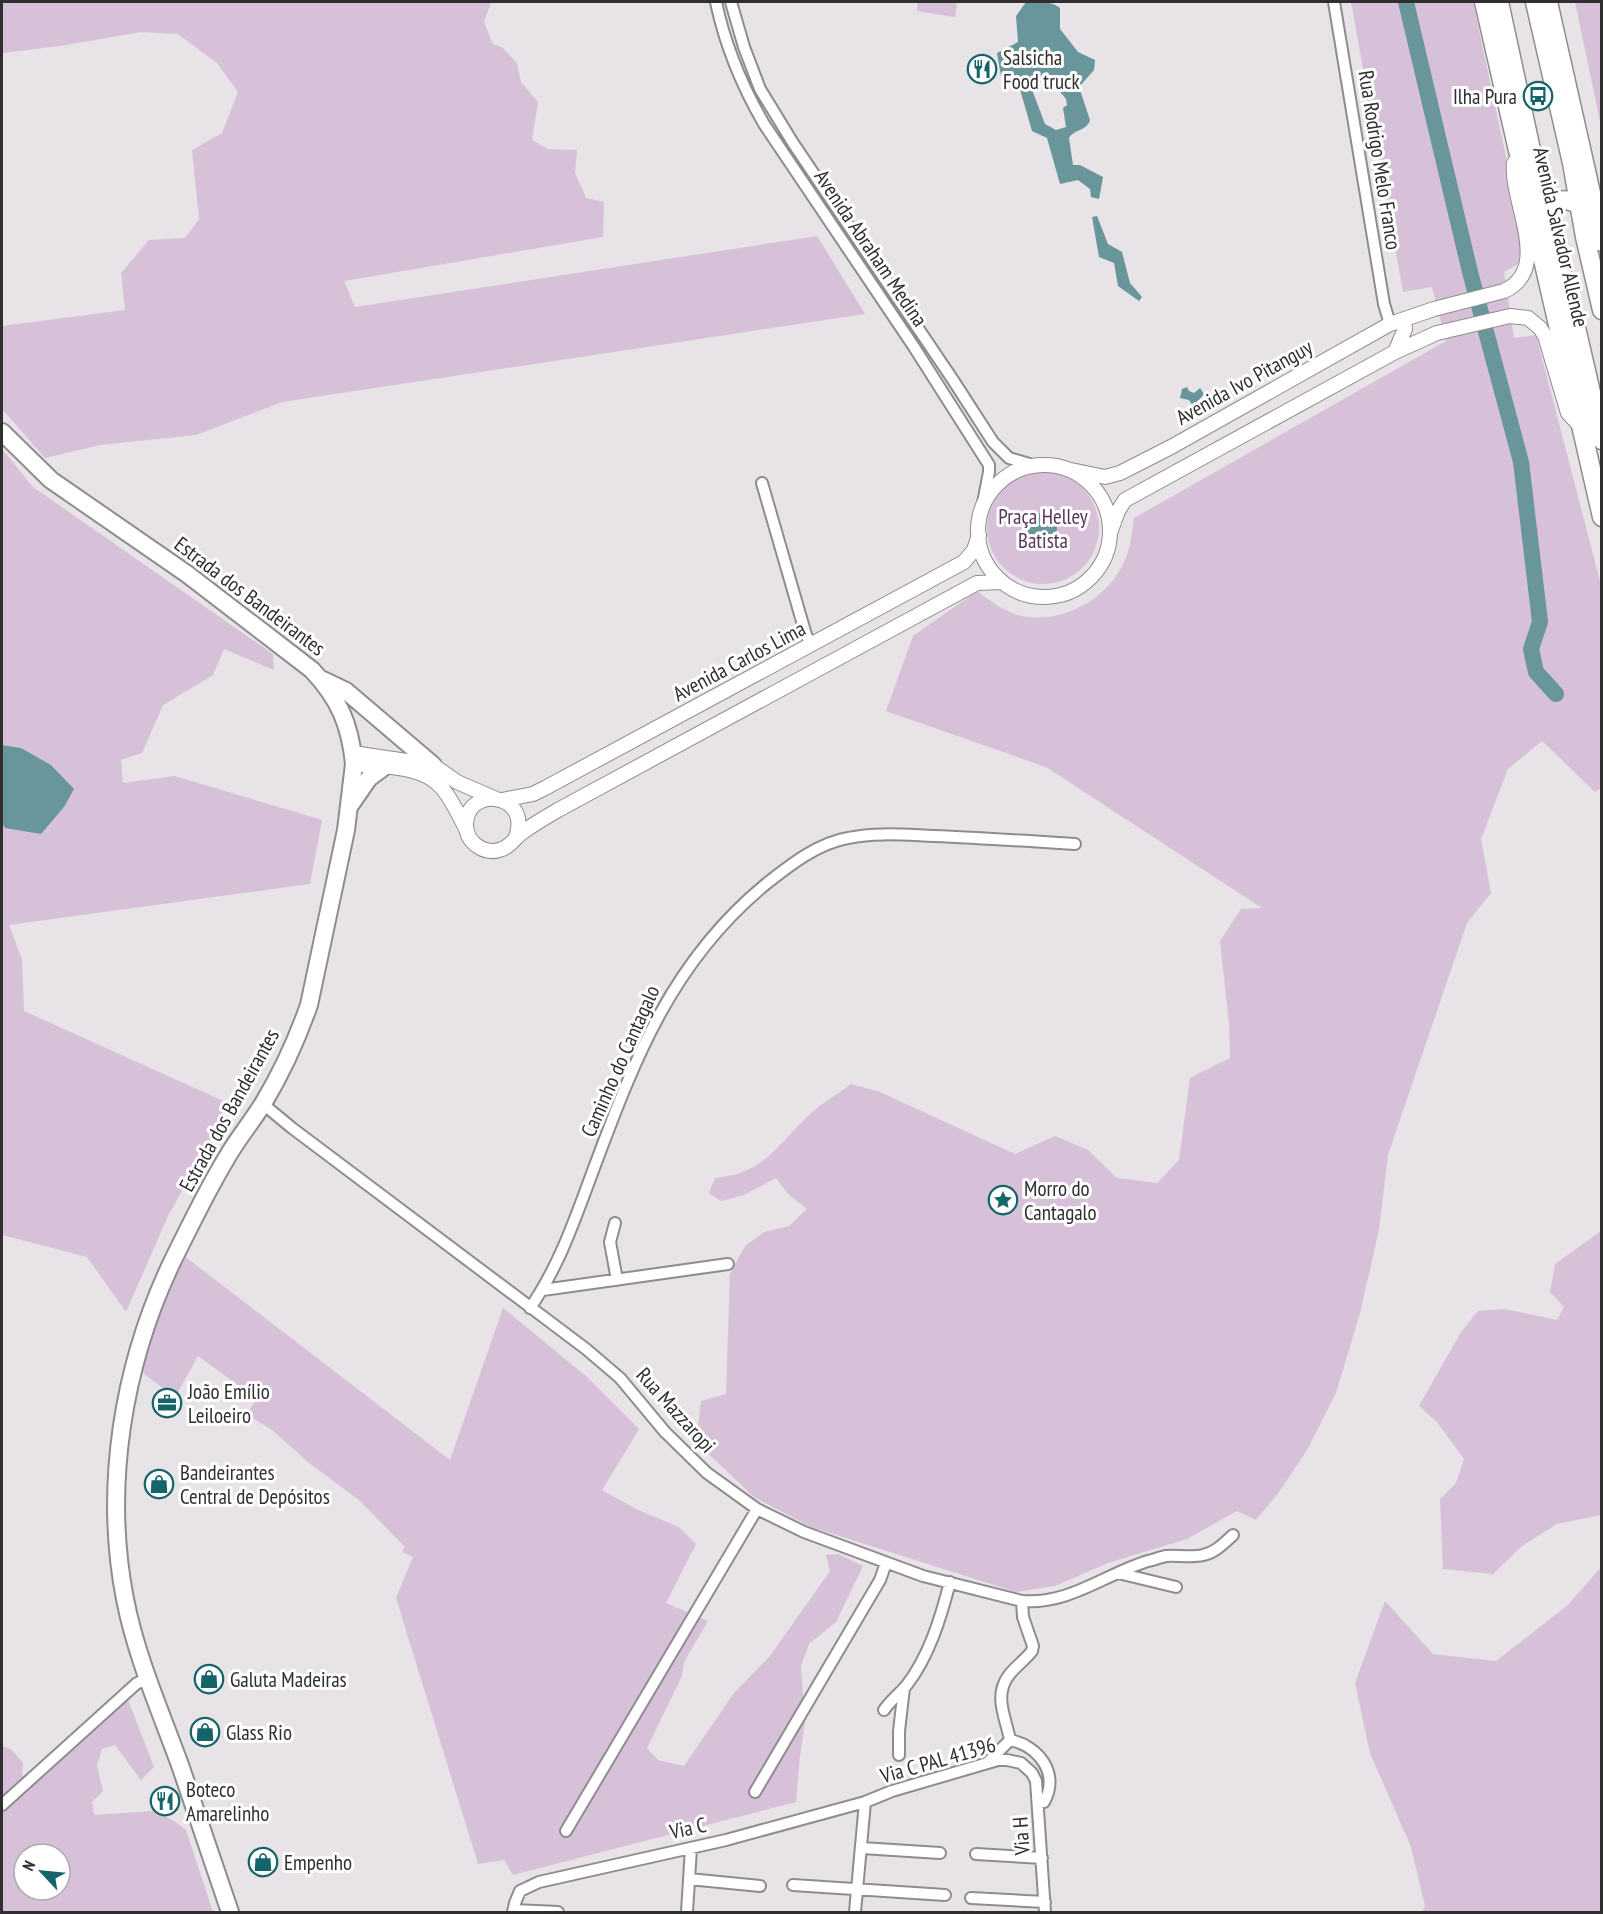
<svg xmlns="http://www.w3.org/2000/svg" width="1603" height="1914" viewBox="0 0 1603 1914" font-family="'PT Sans Narrow',sans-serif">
<rect width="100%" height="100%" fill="#e7e3e7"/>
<path fill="#d7c1d9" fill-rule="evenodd" d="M2 2H491L484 22 493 44 503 48 517 63 521 82 538 102 532 140 548 149 577 150 575 173 586 198 604 202 603 237 344 281 355 307 817 236 865 314 282 402 196 435 100 445 45 458 2 409V326L125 310 121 273 149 240 185 238 199 219 192 150 222 133 238 92 217 63 178 34 141 32 60 46 2 53Z
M918 2H957L955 17 917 11Z
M1351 2H1473L1526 251 1520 263 1504 272 1514 338 1536 335 1601 585V788L1595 792 1542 741 1508 769 1481 839 1491 893 1467 923 1388 1155 1379 1230 1360 1313 1336 1393 1306 1452 1276 1496 1256 1520 1237 1511 1187 1539 1108 1563 1055 1586 1016 1592 811 1527 754 1497 684 1431 698 1427 701 1401 726 1394 730 1274 745 1246 764 1232 789 1226 807 1209 789 1195 776 1178 744 1195 721 1201 709 1193 715 1178C762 1174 775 1148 806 1118 819 1105 836 1095 851 1084L880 1092 1015 1154 1055 1136 1088 1150 1117 1178 1157 1183 1179 1160 1190 1078 1230 1058 1229 1024 1220 941 1241 909 1262 908 1046 767 886 711 913 636 977 591C989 600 1005 612 1021 616 1064 624 1109 599 1126 558 1131 545 1132 532 1134 518L1446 341 1432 287 1403 292Z
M1575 2H1601V126Z
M2 449 33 487 273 654 274 670 224 649 213 675 163 705 142 753 121 760 123 783 175 776 322 820 310 884 9 925 22 959 24 1011 230 1104 168 1216 126 1312 87 1257 2 1235V823L5 828 21 748 2 745Z
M987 528a56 56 0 1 1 112 0a56 56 0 1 1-112 0Z
M1601 1231V1515L1557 1524 1522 1546 1493 1574 1443 1569 1440 1499 1456 1483 1464 1459 1437 1422 1419 1406 1461 1332 1478 1311 1505 1309 1557 1320 1564 1307 1550 1292 1555 1264Z
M183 1255 450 1460 503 1308 587 1377 639 1429 602 1490 638 1510 679 1527 696 1544 666 1603 708 1621 684 1662 682 1676 647 1748 658 1760 684 1766 734 1693 770 1656 830 1571 826 1555 838 1554 863 1566 836 1622 809 1644 801 1666 805 1722 800 1756 796 1802 513 1875 504 1860 478 1864 396 1598 413 1557 402 1552 405 1547 359 1500 309 1463 272 1430 246 1414 257 1399 198 1356 175 1397 145 1375 140 1364 150 1330Z
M1601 1567V1912H1422L1425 1906 1411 1847 1370 1753 1355 1683 1385 1601 1433 1654 1496 1661 1568 1605Z
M128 1700 154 1767 141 1780 115 1745 102 1749 97 1765 103 1791 92 1802 94 1815 154 1811 174 1821 186 1830 213 1912H2V1746L11 1749 23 1763 22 1775 32 1782ZM24 1854H60V1890H24Z"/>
<path fill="#69969a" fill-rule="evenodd" d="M1026 2C1038 1 1051 1 1060 8V29L1078 52 1095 60 1094 70 1079 87 1090 120C1087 131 1074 129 1069 138L1073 165H1080L1103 177 1099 199 1091 197 1090 189 1078 180 1060 184 1047 138 1032 131 1019 86 1001 76 997 53 1018 42 1016 16ZM1049 78 1066 99 1067 105 1063 108 1066 127 1056 130 1045 124 1031 87Z
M1097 216 1108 244 1122 252 1130 283 1142 297 1139 301 1118 286 1114 263 1099 257 1092 217Z
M1187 387 1189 391 1194 393 1200 388 1204 394 1199 400 1201 406 1196 411 1192 409 1193 406 1189 400 1180 398 1182 389Z
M1027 528a15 15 0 1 1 30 0a15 15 0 1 1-30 0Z
M2 745 21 748 51 765 74 789 64 807 41 834 5 828 2 823Z"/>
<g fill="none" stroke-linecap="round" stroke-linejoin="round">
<path stroke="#69969a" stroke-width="16" d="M1406 2 1470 272 1521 462 1540 622 1531 649 1536 672 1556 694"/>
<g stroke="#8f8c90" stroke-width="14">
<path id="minor" d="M716 2C725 45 742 86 764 124L914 347 989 465V472L981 513
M731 2 744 47 760 89 793 143 953 380 993 442 1009 458 1036 466
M1334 2 1384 304 1390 324
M762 483 806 635 812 645
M263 1104 292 1128 586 1349 620 1378 665 1432 707 1473 757 1509 804 1532 923 1576 1022 1601C1069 1605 1105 1574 1148 1561 1154 1560 1160 1557 1166 1556 1178 1555 1191 1558 1203 1555 1215 1553 1224 1543 1233 1535
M615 1223 610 1242 617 1280
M543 1290 728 1264
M530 1308C560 1265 576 1216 594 1168 635 1058 672 961 766 884 790 865 818 843 848 838 877 832 906 835 934 836 981 838 1028 841 1075 844
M1118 1573 1176 1587
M884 1710C890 1701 899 1694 906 1686 929 1657 941 1617 950 1582
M1010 1740C1039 1746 1060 1774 1044 1802L1038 1803
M899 1755V1731L904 1688
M987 1763 1010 1740C1006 1718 993 1696 1009 1675 1016 1666 1025 1660 1032 1651L1033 1646 1023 1617 1022 1601
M755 1792 880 1580 886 1563
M2 1805 136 1684 147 1678
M566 1831 757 1509
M862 1848 940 1853
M976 1854 1042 1858
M689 1879 760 1886
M793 1885 945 1895
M971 1898 1045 1902
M514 1910 558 1912
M513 1912 515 1903 520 1891 539 1882 726 1840 865 1802 892 1791 998 1760H1007L1021 1763 1032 1773 1036 1781 1045 1912
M687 1912 691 1848
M855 1912 865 1802"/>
</g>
<g stroke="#8f8c90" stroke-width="16">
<path id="tertiary" d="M1395 352 1405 329 1404 319
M978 531a66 66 0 1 1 132 0a66 66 0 1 1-132 0Z
M1071 470 1105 477 1120 473 1171 447 1390 324 1434 309 1504 291C1553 269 1510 202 1514 163
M1110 533 1118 511 1125 500 1395 352 1437 333 1510 316 1528 318 1540 328 1545 336 1568 413 1581 427
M353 753 433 765 457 782 494 798
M354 764C382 767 423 765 442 788 452 800 459 815 466 829
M502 800 533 794 545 788 964 562 974 550 979 535
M516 837C532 792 465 785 466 826 467 843 485 856 502 849 511 846 515 837 523 832 534 824 546 817 558 810L977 583 1002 582"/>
</g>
<g stroke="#8f8c90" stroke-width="20">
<path id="secondary" d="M2 432 51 480 187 574 312 670C339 699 350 724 354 764L346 830 309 1005C297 1039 282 1072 264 1102 252 1122 237 1139 226 1159 206 1192 189 1228 172 1262 123 1365 103 1486 125 1599 136 1656 160 1710 180 1765 197 1814 213 1863 230 1912
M323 680 346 691 433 765
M351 804 369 778 384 767"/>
</g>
<g stroke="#8f8c90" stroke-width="21">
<path id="primary" d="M1484 2 1602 517
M1548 2 1602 242"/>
</g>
<g stroke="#8f8c90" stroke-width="21">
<path id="trunk" d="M1499 2 1538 182 1577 332 1602 440
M1535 2 1572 163 1585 237 1602 310
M1538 214C1551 198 1571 195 1586 210"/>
</g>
<use href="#minor" stroke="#fff" stroke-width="10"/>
<use href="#tertiary" stroke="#fff" stroke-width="14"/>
<use href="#secondary" stroke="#fff" stroke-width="16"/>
<use href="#primary" stroke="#fff" stroke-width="18"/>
<use href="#trunk" stroke="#fff" stroke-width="18"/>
</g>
<defs>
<g id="restaurant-ring" transform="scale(1.5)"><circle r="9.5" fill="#fff" stroke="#15646a" stroke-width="1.5"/><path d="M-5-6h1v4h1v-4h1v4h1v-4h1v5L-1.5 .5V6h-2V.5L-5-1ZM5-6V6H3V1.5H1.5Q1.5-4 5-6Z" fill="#15646a"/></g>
<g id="bus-ring" transform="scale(1.5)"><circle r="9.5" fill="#fff" stroke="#15646a" stroke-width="1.5"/><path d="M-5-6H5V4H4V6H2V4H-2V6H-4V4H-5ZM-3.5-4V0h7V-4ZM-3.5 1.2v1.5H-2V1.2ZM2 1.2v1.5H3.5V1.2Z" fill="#15646a"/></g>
<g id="sight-ring" transform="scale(1.5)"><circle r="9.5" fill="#fff" stroke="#15646a" stroke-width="1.5"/><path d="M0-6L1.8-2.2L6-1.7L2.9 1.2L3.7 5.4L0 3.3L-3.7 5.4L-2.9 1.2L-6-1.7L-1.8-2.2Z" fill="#15646a"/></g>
<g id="office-ring" transform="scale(1.5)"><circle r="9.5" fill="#fff" stroke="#15646a" stroke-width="1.5"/><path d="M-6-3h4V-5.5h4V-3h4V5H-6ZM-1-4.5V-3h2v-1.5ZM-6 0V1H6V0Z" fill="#15646a"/></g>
<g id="shop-ring" transform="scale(1.5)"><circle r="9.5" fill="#fff" stroke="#15646a" stroke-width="1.5"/><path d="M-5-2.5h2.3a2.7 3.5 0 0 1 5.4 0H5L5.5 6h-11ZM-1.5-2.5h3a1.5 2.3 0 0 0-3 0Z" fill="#15646a"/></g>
</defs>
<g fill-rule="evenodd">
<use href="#restaurant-ring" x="982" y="69"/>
<use href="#bus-ring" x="1538" y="96"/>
<use href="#sight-ring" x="1003" y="1200"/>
<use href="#office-ring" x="167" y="1403"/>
<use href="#shop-ring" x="159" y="1484"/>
<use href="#shop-ring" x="209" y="1679"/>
<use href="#shop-ring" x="205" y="1732"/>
<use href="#restaurant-ring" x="165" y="1801"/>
<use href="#shop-ring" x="263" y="1862"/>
</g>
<g text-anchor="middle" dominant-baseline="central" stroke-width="6" stroke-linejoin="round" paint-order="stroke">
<g font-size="21" fill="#302e30" stroke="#fff" text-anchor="start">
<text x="1003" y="57">Salsicha<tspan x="1003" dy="24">Food truck</tspan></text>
<text x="1517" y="96" text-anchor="end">Ilha Pura</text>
<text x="1024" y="1188">Morro do<tspan x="1024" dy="24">Cantagalo</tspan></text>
<text x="188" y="1391">João Emílio<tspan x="188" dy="24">Leiloeiro</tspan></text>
<text x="180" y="1472">Bandeirantes<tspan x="180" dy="24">Central de Depósitos</tspan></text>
<text x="230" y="1679">Galuta Madeiras</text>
<text x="226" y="1732">Glass Rio</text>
<text x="186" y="1789">Boteco<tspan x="186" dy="24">Amarelinho</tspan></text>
<text x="284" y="1862">Empenho</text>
</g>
<g font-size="21" fill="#302e30" stroke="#fff">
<text transform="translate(1380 160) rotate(81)">Rua Rodrigo Melo Franco</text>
<text transform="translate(1561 237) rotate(77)">Avenida Salvador Allende</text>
<text transform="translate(871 248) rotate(56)">Avenida Abraham Medina</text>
<text transform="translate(1244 382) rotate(-29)">Avenida Ivo Pitanguy</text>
<text transform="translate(250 596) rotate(37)">Estrada dos Bandeirantes</text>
<text transform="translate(739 661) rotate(-28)">Avenida Carlos Lima</text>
<text transform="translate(620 1061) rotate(-66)">Caminho do Cantagalo</text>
<text transform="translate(229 1110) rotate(-61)">Estrada dos Bandeirantes</text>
<text transform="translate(676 1410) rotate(48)">Rua Mazzaropi</text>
<text transform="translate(938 1760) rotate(-16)">Via C PAL 41396</text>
<text transform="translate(688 1828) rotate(-12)">Via C</text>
<text transform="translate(1021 1836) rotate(-94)">Via H</text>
</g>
<g font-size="21" fill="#59355d" stroke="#fff">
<text x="1043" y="516">Praça Helley<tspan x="1043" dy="24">Batista</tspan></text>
</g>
</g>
<rect width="1603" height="1914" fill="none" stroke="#302e30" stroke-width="6"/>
<g transform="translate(42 1872) rotate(296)"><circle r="28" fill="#ffffff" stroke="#acabac" stroke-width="1.5"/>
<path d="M0-4.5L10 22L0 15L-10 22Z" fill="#15646a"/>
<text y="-9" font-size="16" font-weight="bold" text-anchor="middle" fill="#302e30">N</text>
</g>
</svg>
